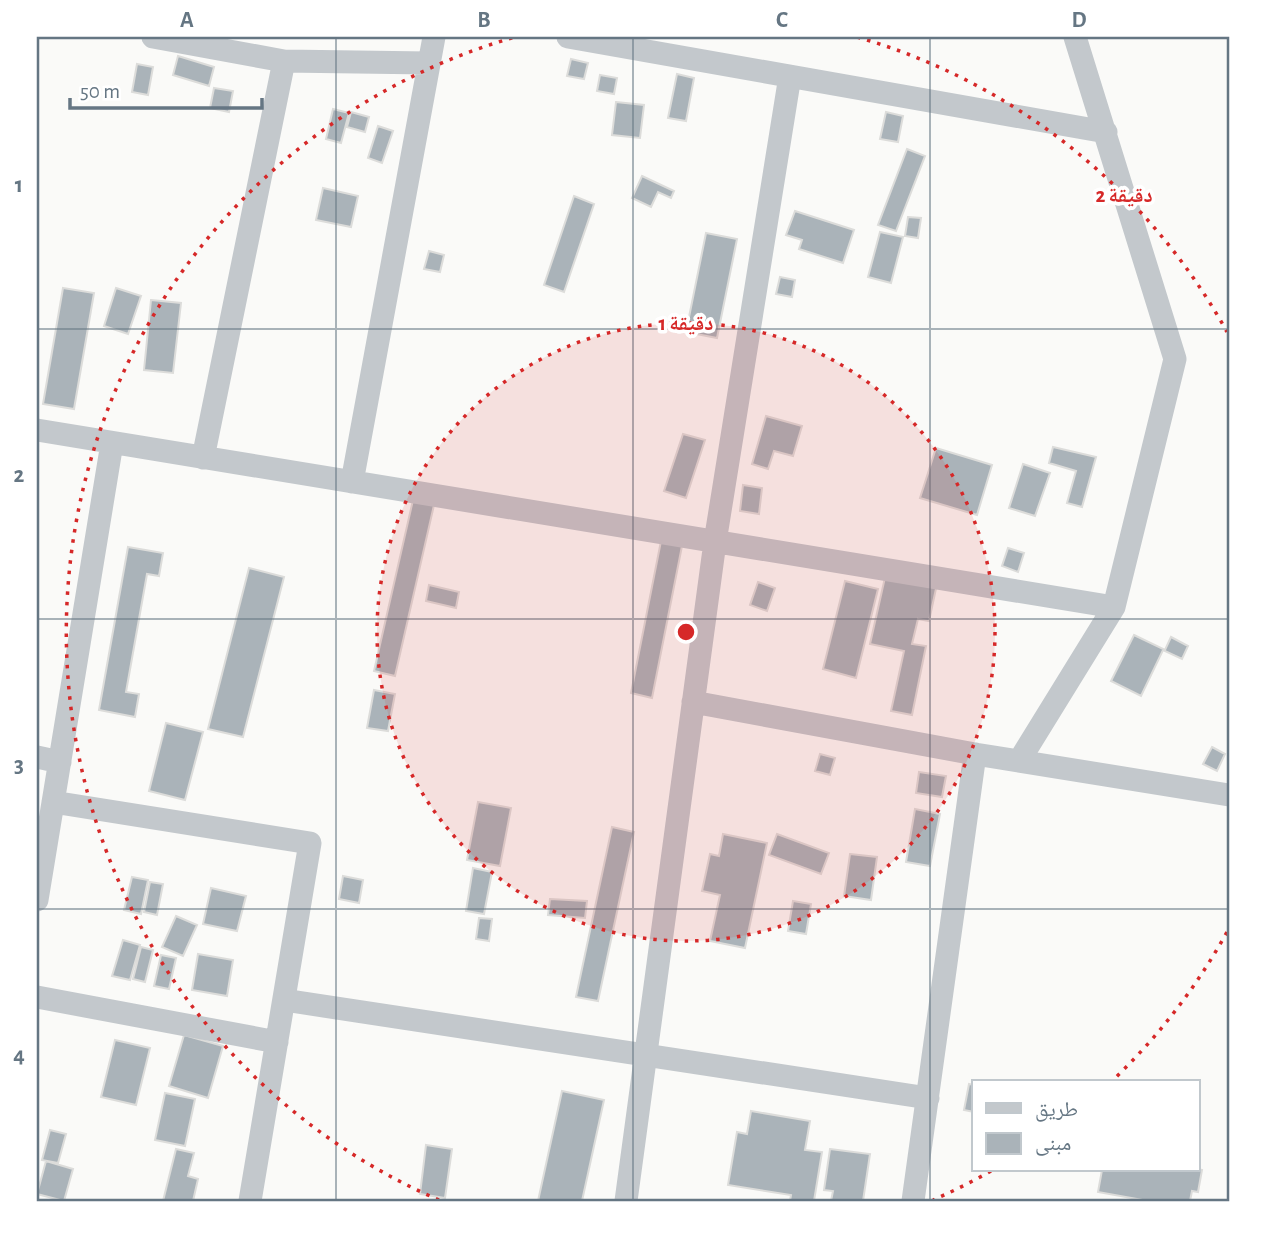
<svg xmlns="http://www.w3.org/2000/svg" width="1266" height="1238" viewBox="0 0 1266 1238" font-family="'Alegreya Sans','Noto Naskh Arabic',sans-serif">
<rect width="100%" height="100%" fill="#fafaf8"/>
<path fill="#aab3b9" stroke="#dcdcda" stroke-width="2" d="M178 56 214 67 209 86 173 75Z
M571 59 588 63 584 79 567 76Z
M137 64 153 67 148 95 132 92Z
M677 74 694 78 686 121 668 118Z
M600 75 617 78 614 94 597 91Z
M214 88 233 91 229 112 210 108Z
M616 102 644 105 640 138 612 135Z
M333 109 349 113 341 143 326 139Z
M351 112 369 117 365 132 347 127Z
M886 112 903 116 898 142 880 139Z
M378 126 393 131 382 163 368 158Z
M907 149 925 156 896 231 878 225Z
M642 176 674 191 671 198 658 192 651 207 632 198Z
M323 188 358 196 351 227 316 220Z
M574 196 594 204 564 292 544 285Z
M795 211 854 230 843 263 799 249 802 240 786 235Z
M908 217 921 218 918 238 905 236Z
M880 232 903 237 891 283 868 277Z
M706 233 737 239 717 338 686 332Z
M429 251 444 255 440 272 424 269Z
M780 277 795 280 792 297 776 294Z
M63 288 94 293 74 409 43 404Z
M116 288 141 296 128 334 104 326Z
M151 300 181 303 173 373 144 370Z
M766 416 802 426 793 456 774 451 768 469 752 464Z
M683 434 705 440 686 498 664 491Z
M1053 447 1096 457 1082 507 1067 503 1076 471 1049 463Z
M936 448 992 465 977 515 920 498Z
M1023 464 1050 473 1035 516 1009 508Z
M743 485 762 488 759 514 740 511Z
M413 500 434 505 395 676 374 671Z
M661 541 682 546 652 698 631 693Z
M128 547 163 553 159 576 147 574 126 692 139 694 135 717 99 710Z
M1008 548 1024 553 1018 572 1002 566Z
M249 568 284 577 243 737 208 729Z
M886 573 937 584 929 621 918 619 912 644 926 646 912 715 891 711 904 651 870 644Z
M845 581 878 589 856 678 823 669Z
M758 582 775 588 767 611 750 605Z
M429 585 459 592 456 608 426 601Z
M1134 635 1165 650 1171 637 1188 646 1182 659 1163 650 1141 696 1111 681Z
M374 690 395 694 388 731 367 728Z
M166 723 203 732 185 800 149 791Z
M1212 747 1225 754 1217 771 1203 764Z
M820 754 835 758 830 775 815 771Z
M919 772 946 776 942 797 916 793Z
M478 802 511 808 500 866 467 860Z
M915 809 940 814 930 866 906 862Z
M612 827 634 832 598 1001 576 997Z
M723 834 767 843 745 948 710 941 720 895 702 891 710 854 719 856Z
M777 834 829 853 821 874 769 855Z
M850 854 877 857 871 900 844 896Z
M473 868 492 872 484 914 466 911Z
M343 876 363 880 359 903 339 899Z
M132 877 148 880 141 914 124 910Z
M150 882 163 884 157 915 144 912Z
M211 888 246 896 237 931 203 924Z
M550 899 587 901 585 918 548 915Z
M793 901 811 904 806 934 788 931Z
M176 916 197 925 183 956 162 947Z
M479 918 492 919 489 941 476 939Z
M123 940 140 945 130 980 112 976Z
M141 947 153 950 145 982 133 979Z
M198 954 233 960 227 996 192 990Z
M161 955 176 958 169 989 154 986Z
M184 1035 223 1046 208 1098 169 1086Z
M115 1040 150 1048 136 1105 101 1097Z
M969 1084 974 1085V1112L964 1110Z
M562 1091 604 1100 582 1201H538Z
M165 1093 195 1099 185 1146 155 1140Z
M751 1111 810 1121 805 1150 822 1152 814 1201H790L791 1195 728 1185 737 1132 747 1134Z
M50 1130 66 1134 58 1163 42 1160Z
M426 1145 452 1149 445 1198 420 1194Z
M176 1149 194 1153 188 1176 198 1179 193 1201H163Z
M830 1149 870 1154 863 1201H831L833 1191 824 1190Z
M46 1161 73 1169 64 1201 37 1194Z
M1102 1170 1198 1169 1202 1170 1198 1192 1192 1191 1190 1201H1148L1098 1192Z"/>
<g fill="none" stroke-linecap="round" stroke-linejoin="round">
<path stroke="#c3c8cc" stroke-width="23" d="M153 37 284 61 203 458
M568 37 1106 132
M284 61 429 63
M37 430 1114 607
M352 482 434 37
M693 702 975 754 1229 795
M37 757 60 762
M1019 761 1114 607 1175 359 1075 37
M53 802 310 843 250 1201
M37 900 112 443
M37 997 277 1042
M284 1000 928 1098
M626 1201 715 542 790 76
M913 1201 975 754"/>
</g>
<path fill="none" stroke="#657683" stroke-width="2" stroke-opacity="0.55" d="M336 37V1201M633 37V1201M930 37V1201M37 329H1229M37 619H1229M37 909H1229"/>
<circle cx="686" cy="632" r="309" fill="#d62828" fill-opacity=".12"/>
<g fill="none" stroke="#d62828" stroke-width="3.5" stroke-dasharray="3.5 7">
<circle cx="686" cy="632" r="309"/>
<path d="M1227 932A619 619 0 0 1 1112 1081M991 1171A619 619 0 0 1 933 1200M439 1200A619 619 0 0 1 515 37M857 37A619 619 0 0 1 1227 332"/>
</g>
<circle cx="686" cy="632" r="10" fill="#d62828" stroke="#fff" stroke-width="3.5"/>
<g font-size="21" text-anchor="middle" font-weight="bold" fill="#d62828" stroke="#fff" stroke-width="7" stroke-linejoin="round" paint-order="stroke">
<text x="1124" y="202">2 دقيقة</text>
<text x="686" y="330">1 دقيقة</text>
</g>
<rect width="1266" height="1238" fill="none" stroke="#ffffff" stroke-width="77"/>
<rect x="972" y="1080" width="228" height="91" fill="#ffffff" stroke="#c1c8cd" stroke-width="2"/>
<rect x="986" y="1103" width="35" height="10" fill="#c3c8cc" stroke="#c1c8cd" stroke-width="2"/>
<text x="1035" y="1116" font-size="21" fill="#657683">طريق</text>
<rect x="986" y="1133" width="35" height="21" fill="#aab3b9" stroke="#c1c8cd" stroke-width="2"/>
<text x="1035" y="1150" font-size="21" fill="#657683">مبنى</text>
<path d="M70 98v10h192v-10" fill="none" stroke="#657683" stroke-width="3.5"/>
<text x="80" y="98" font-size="21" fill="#657683" stroke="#ffffff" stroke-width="5" paint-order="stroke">50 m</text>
<rect x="38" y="38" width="1190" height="1162" fill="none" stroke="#657683" stroke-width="2.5"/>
<g font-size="23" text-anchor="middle" font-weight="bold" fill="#657683">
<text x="187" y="27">A</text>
<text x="484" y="27">B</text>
<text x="782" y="27">C</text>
<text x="1079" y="27">D</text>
<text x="19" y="192">1</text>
<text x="19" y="482">2</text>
<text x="19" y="772">3</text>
<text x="19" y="1062">4</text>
</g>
</svg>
